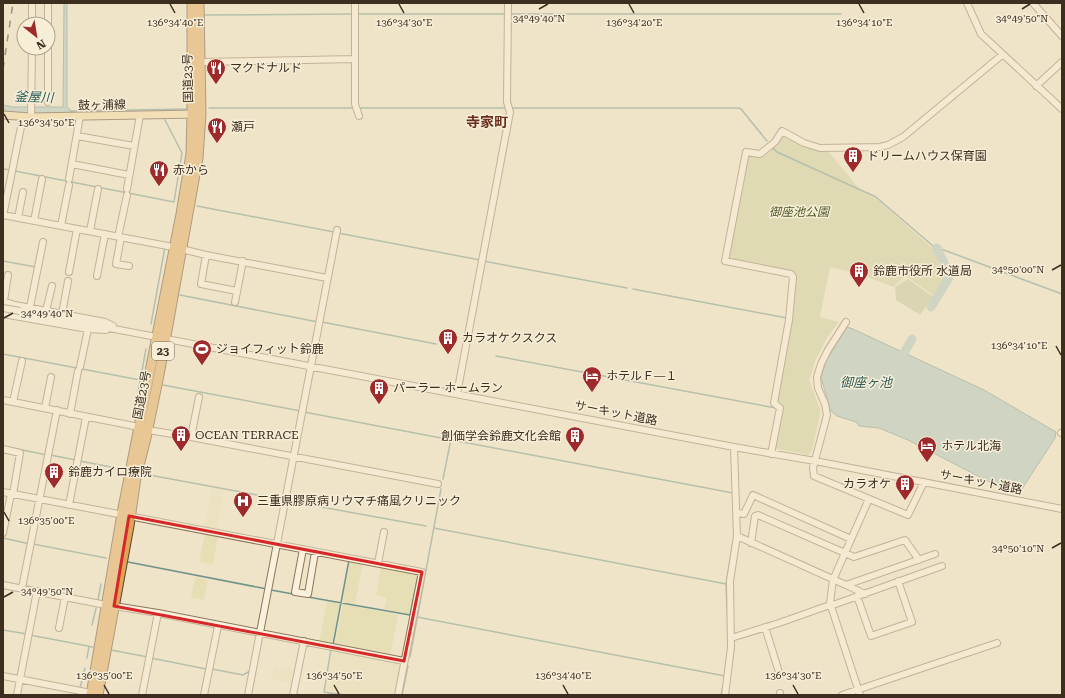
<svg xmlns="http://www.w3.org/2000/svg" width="1065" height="698" viewBox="0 0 1065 698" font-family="'Roboto Serif','Noto Sans JP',serif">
<rect width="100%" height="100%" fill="#f0e4c8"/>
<path fill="#e6deb5" d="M212 487 224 490 216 530 204 527Z
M205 533 218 536 213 565 199 562Z
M350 560 363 563 355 604 342 602Z
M381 566 416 574 417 575 409 614 384 609 387 598 376 595Z
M195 577 208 580 204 600 191 598Z
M327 601 340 604 332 645 319 643Z
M343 604 398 615 390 656 335 645Z
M333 648 399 661 401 665 395 695H349L325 691Z
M274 666 297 670 294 684 271 679Z"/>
<path fill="#c9cf9b" d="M782 135H784L813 149 828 151 862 192 877 199 930 246 937 249 936 252 939 256 949 276 935 297 906 276 893 287 862 275 830 267 820 317 839 322 828 336 816 359 809 380 820 409V414L812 451 808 455 773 448 782 407 776 401 795 277 730 260 728 257 747 155 758 157Z"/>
<path fill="#bfc49a" d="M908 279 933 297 920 315 896 300 895 287Z"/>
<path fill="#a9c4bc" stroke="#6f938a" d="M64 3H67V107L76 115 3 113V105L13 107H63Z
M847 327 853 329 984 390 1056 432 1055 438 1020 492 1005 490 908 440 879 428 859 426 856 422 837 416 831 411 821 378 826 361Z"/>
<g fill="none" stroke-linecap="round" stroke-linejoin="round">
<path stroke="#6f938a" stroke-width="1.5" d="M356 14H507
M510 14H841
M205 15 353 14
M209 108H355
M359 108H507
M511 108H739L741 109 767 141
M70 111 187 109
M772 147 777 152 876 197 933 246 1062 294
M3 169 11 170
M15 171 174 202 182 153 165 120
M197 206 334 232
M338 233 480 260
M3 261 36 267
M483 261 627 288
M633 289 787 318
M180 295 318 322
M322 322 436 344
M151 324 165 247
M3 354 140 380
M496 356 776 408
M163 385 301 411
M138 392 146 349
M304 412 733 493
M13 448 47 455
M50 455 76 460
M80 461 121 469
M144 474 284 500
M443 479 451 439
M288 501 426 526
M434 528 726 584
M3 538 30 544
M33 544 106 558
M128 562 267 589
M271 590 293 594
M308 597 410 615 418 576
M98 600 101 584
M417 617 725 676
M92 625 96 608
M728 626 726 584 733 542
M3 630 27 634
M30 635 93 647
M333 645 349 560
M331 649 324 692 343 695
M111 650 148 657
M410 657 441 489
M87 658 89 646
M151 658 206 669
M212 669 243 675 250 671
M80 688 85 668
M402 695 408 666
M721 695 724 683"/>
<path stroke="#a9c4bc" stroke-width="9" d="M931 307 950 276 937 248
M904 353 912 339"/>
<g stroke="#8d765c" stroke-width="8">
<path id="minor" d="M48 3V24
M355 3V104L359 116
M967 3 981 34 1062 109
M1033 3 1062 36
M32 24V3
M48 48V102
M200 62 355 59
M1036 86 1062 62
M31 117 32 48
M77 136 134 146
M72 164 129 175
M69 179 80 116
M127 189 140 115
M3 215 173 247 206 255 327 278
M3 216 23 117
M18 218 23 192
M34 221 42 179
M61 226 69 185
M90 231 98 189
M118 237 127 195
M121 237 116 264 129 266
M206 255 201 284 237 291
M69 272 77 229
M97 276 105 234
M3 301 15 305 105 322 113 326
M4 301 8 275
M235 302 243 261
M30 307 43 242
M20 311 734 447 815 461 1062 509
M46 311 52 286
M3 314 88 329 106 330
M62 314 68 281
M846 322 828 350 821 364 817 377 818 388 825 404 827 415 813 468 814 476 908 515 924 482
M80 367 88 329
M457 394 510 112 507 102 508 3
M3 400 139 427 148 430 191 437 438 484
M13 402 22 361
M45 408 51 377
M70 414 78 371
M1061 433H1062
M191 437 199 397
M3 449 20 453 13 494
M771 454 780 408 774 403 789 320 793 277 791 274 725 261 746 152 760 154 775 142 782 131 804 143 820 148 880 147 888 145 903 137 1002 55
M3 492 422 572 398 695
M69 505 86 417
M737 513 744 514 753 495 851 539
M3 533 11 494
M737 536 846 585 935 554
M751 543 755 516 758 515 854 557 905 540 919 560
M303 549 295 592 308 594 315 552
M378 563 384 532
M3 585 106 605
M846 585 865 594
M22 588 57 410
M857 596 871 636 912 622 898 581
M114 606 158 613 404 661
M830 606 942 566
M765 627 778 669
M59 628 65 597
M731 638 779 623 830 605
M3 676 91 693
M780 693V695
M17 695 37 591
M142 695 158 613
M204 695 218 626
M248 695 337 230
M293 695 304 641
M725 695 731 647 730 581 737 536 734 447
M842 695 997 643
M860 695 830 603 833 580 869 499"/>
</g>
<g stroke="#5b4430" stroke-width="9">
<path id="major" d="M3 115 31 117 197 114"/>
</g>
<g stroke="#5b4430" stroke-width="11">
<path id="highway" d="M91 695 123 508 181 214 191 154 192 114V3
M98 695 129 526 136 478 146 438 159 375 198 158 201 114 199 3"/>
</g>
<use href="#minor" stroke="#faf1dc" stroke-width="6"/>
<use href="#major" stroke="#f3d9a0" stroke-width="7"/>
<use href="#highway" stroke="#e0a458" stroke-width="9"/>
<path stroke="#3d2e20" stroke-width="1.5" stroke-dasharray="7 7" stroke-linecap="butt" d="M3 69 13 3"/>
<g stroke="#8d765c" stroke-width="8" stroke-linecap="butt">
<path id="minor-bridge" d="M3 308 20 311"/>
</g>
<use href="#minor-bridge" stroke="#faf1dc" stroke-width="6"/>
</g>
<path d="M0 0H1065V698H0ZM129 516 422 572 404 661 114 606Z" fill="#f0e4c8" fill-opacity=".55" fill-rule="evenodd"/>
<path fill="none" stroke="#d62828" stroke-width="3" stroke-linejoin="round" d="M129 516 422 572 404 661 114 606Z"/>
<path fill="none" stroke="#3d2e20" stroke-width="1.5" d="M170 4 175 13M399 4 404 13M629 4 634 13M859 4 864 13M539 9 548 4M1022 9 1030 4M4 114 9 123M1052 270 1061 265M4 318 13 313M1056 346 1061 355M4 512 9 521M1052 548 1061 543M4 597 13 592M104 685 109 694M334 685 339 694M563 685 568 694M793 685 798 694"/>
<defs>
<g id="restaurant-pin" transform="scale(1)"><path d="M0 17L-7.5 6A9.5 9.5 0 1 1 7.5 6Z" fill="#9e2a2b" stroke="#f7eed8"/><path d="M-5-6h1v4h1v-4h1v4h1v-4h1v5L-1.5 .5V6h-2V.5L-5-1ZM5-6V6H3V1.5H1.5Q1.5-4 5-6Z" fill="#fff"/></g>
<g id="building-pin" transform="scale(1)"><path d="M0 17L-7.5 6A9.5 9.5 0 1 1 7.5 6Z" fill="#9e2a2b" stroke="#f7eed8"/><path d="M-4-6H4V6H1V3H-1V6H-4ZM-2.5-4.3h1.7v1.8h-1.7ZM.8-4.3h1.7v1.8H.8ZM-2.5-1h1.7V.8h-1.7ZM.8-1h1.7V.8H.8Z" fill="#fff"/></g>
<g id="stadium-pin" transform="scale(1)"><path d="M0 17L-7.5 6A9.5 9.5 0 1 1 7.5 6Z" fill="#9e2a2b" stroke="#f7eed8"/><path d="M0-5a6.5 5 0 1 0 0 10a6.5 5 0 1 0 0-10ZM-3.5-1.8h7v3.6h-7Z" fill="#fff"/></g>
<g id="hotel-pin" transform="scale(1)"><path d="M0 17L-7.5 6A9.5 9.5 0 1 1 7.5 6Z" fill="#9e2a2b" stroke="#f7eed8"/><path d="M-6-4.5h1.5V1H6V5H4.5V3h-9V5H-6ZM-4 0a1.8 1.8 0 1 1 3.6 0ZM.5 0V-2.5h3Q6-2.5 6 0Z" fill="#fff"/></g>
<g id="hospital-pin" transform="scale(1)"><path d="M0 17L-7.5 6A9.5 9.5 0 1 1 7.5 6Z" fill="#9e2a2b" stroke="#f7eed8"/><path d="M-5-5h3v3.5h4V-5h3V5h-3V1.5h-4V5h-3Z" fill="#fff"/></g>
</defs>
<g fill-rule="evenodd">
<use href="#restaurant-pin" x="216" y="68"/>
<use href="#restaurant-pin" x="217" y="127"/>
<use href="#building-pin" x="853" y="156"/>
<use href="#restaurant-pin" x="159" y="170"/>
<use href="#building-pin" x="859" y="271"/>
<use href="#building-pin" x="448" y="338"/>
<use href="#stadium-pin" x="202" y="349"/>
<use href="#hotel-pin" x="592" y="376"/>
<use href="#building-pin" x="379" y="388"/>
<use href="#building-pin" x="181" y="435"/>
<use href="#building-pin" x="575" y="436"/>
<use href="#hotel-pin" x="927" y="446"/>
<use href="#building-pin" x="54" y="472"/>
<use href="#building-pin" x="905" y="484"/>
<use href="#hospital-pin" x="243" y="501"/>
</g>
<g text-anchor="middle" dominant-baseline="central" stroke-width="3" stroke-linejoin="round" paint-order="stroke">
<rect fill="#f7eed8" stroke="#756857" stroke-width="1" x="152" y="342" width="22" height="18" rx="3"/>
<g font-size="11" font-weight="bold" fill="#3d2e20">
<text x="163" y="351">23</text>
</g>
<g font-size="12" fill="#3d2e20" stroke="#f7eed8" text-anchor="start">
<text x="230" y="68">マクドナルド</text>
<text x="231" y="127">瀬戸</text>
<text x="867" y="156">ドリームハウス保育園</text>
<text x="173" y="170">赤から</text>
<text x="873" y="271">鈴鹿市役所 水道局</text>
<text x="462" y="338">カラオケクスクス</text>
<text x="216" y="349">ジョイフィット鈴鹿</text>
<text x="606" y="376">ホテルＦ―１</text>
<text x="393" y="388">パーラー ホームラン</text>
<text x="195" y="435">OCEAN TERRACE</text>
<text x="561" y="436" text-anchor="end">創価学会鈴鹿文化会館</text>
<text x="941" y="446">ホテル北海</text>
<text x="68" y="472">鈴鹿カイロ療院</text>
<text x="891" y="484" text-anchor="end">カラオケ</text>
<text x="257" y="501">三重県膠原病リウマチ痛風クリニック</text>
</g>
<g font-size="12" fill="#3d2e20" stroke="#f7eed8">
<text transform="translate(188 78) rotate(-91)">国道23号</text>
<text transform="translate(102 105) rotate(-1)">鼓ヶ浦線</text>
<text transform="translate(142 395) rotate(-79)">国道23号</text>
<text transform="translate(616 413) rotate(11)">サーキット道路</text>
<text transform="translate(981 482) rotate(11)">サーキット道路</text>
</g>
<g font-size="12" font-style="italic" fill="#4d5a26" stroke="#f7eed8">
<text x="799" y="212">御座池公園</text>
</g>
<g font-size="13" font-style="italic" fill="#2f5d5a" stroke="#f7eed8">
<text transform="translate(34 97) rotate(2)">釜屋川</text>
<text x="866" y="382">御座ヶ池</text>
</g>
<g font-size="14" font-weight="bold" fill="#6b2e1e" stroke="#f7eed8">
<text x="487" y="122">寺家町</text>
</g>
</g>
<g font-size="10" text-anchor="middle" fill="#3d2e20" stroke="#f7eed8" stroke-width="3" stroke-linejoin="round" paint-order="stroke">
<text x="539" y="22">34°49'40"N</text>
<text x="1022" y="22">34°49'50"N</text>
<text x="175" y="26">136°34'40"E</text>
<text x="404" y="26">136°34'30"E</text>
<text x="634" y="26">136°34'20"E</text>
<text x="864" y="26">136°34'10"E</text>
<text x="46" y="126">136°34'50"E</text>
<text x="1018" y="273">34°50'00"N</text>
<text x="47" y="317">34°49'40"N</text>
<text x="1019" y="349">136°34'10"E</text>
<text x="46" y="524">136°35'00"E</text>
<text x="1018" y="552">34°50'10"N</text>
<text x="47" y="595">34°49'50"N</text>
<text x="104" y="679">136°35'00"E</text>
<text x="334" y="679">136°34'50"E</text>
<text x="563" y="679">136°34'40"E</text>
<text x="793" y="679">136°34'30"E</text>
</g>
<rect width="1065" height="698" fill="none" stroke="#3d2e20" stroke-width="8"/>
<g transform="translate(36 36) rotate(150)"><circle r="19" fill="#f7eed8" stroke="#ada18e"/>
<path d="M0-3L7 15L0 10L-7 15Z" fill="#9e2a2b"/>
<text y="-6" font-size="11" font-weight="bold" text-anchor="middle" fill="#3d2e20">N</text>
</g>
</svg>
